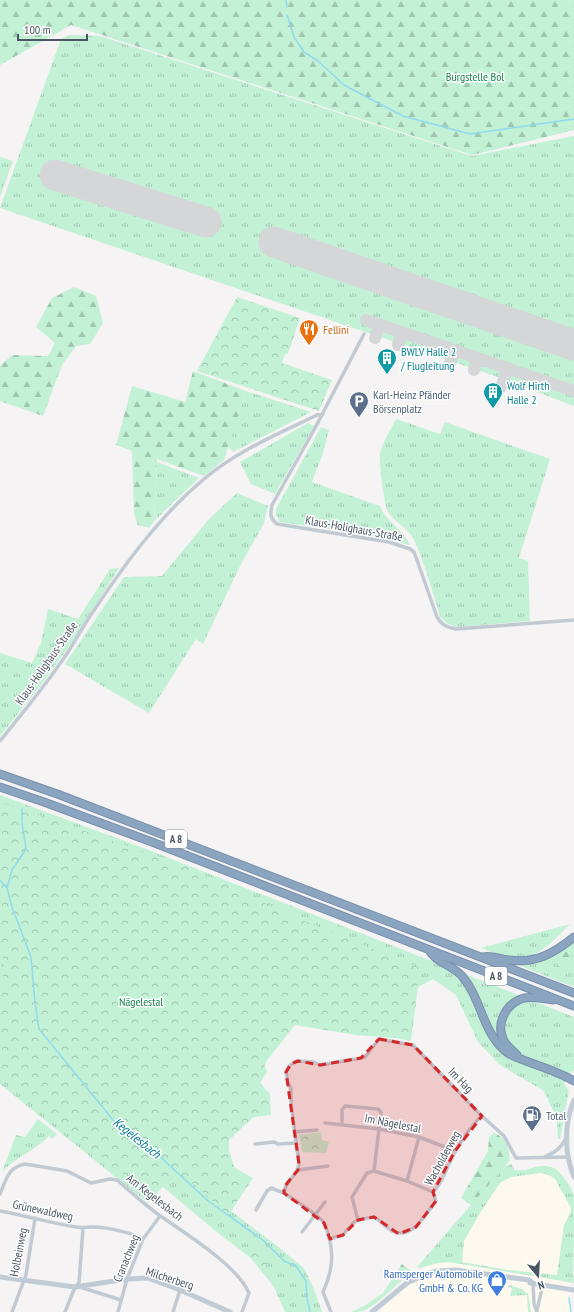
<svg xmlns="http://www.w3.org/2000/svg" width="574" height="1312" viewBox="0 0 574 1312" font-family="'PT Sans Narrow',sans-serif">
<defs>
<pattern id="grass-tufts" width="24" height="20" patternUnits="userSpaceOnUse"><rect width="24" height="20" fill="#c3f1d5"/><path d="M3 7l-1-3M5 7V3M7 7l1-3M15 17l-1-3M17 17v-4M19 17l1-3" fill="none" stroke="#a0c6b0"/></pattern>
<pattern id="forest-firs" width="22" height="20" patternUnits="userSpaceOnUse"><rect width="22" height="20" fill="#c3f1d5"/><path d="M5 1l3.5 6h-7zM16 11l3.5 6h-7z" fill="#a0c6b0"/></pattern>
<pattern id="park-crowns" width="20" height="18" patternUnits="userSpaceOnUse"><rect width="20" height="18" fill="#c3f1d5"/><path d="M2 6a3 3 0 1 1 6 0M12 15a3 3 0 1 1 6 0" fill="none" stroke="#a0c6b0"/></pattern>
</defs>
<rect width="100%" height="100%" fill="#f5f3f3"/>
<path fill="#fdf9ef" d="M539 1165 556 1167 561 1172 574 1197V1242L570 1284 572 1312H380L391 1300 410 1285 498 1181 513 1166 516 1170 521 1171Z"/>
<path fill="url(#grass-tufts)" fill-rule="evenodd" d="M70 35 100 36 472 156 574 136V406L495 376 0 208 61 39Z
M0 157 13 161 0 197Z
M246 391 311 412 233 452 228 446Z
M396 419 440 434 445 422 550 459 519 558 528 561 530 621 457 627C449 625 445 623 440 616 432 591 424 560 413 538 407 527 394 522 388 512 384 505 379 463 380 455 380 447 392 427 396 419Z
M308 423 314 426 275 494 251 484 240 462Z
M321 427 329 430 323 453 312 482 380 506C386 522 403 529 410 545L380 537 280 522 276 515V509Z
M157 462 199 478 154 521Z
M237 493 268 506 264 523 240 566 203 644 196 639 149 713 65 664 124 577 162 576 208 520Z
M119 568 70 645 40 686 0 736V653L32 663 41 643 48 609 78 619 110 569Z
M0 795 141 847 574 1017V1071H572L564 1084 569 1090 560 1139H558L557 1119 544 1091 500 1065 478 1042 456 995 433 979 418 987 411 1041 295 1020 269 1055 260 1077 267 1114 253 1116 229 1140V1152L235 1168 253 1178 231 1211 276 1245 304 1268 313 1287 322 1312H285L274 1287 251 1258 213 1229 161 1185 148 1203 0 1084Z
M570 924C551 943 535 964 505 956 497 954 489 951 481 948Z
M574 940V987L518 965V964C544 962 553 957 574 940Z
M38 1119 57 1134 52 1139 49 1136C35 1151 15 1157 2 1172L16 1135 25 1137Z
M511 1164 515 1170C529 1173 537 1161 554 1168 561 1171 571 1187 574 1195 574 1200 574 1208 574 1213 574 1234 574 1255 573 1275L574 1277V1283L449 1262 438 1263 420 1268 417 1267 503 1168ZM541 1173 549 1175 555 1179 571 1208V1212L564 1225 557 1275 508 1270 462 1262 464 1241 480 1213 500 1183 511 1177Z
M509 1285 522 1289 526 1293H528L531 1312H528L527 1295 510 1296 512 1288 508 1287Z"/>
<path fill="url(#forest-firs)" d="M0 0H574V130L472 155 71 25 0 65Z
M74 287 96 296 103 323 90 344 76 346 62 365 43 416 0 401V366L12 355 48 356 55 343 36 327 52 298Z
M193 371 246 391 224 460 204 476 157 459 154 521 149 528 138 525 134 514 132 451 116 445 132 386 185 402Z
M574 946 570 961 572 971 561 968 554 960Z
M494 1133C506 1137 509 1148 510 1160L471 1205 461 1198 488 1151 489 1137Z
M402 1264 411 1271C400 1282 376 1306 363 1311 359 1312 354 1312 351 1312L364 1306 383 1293Z"/>
<path fill="url(#park-crowns)" d="M237 297 300 318 288 354H285L282 363 332 380 319 411 197 371Z
M0 802 183 865 297 918 420 968 410 1039 356 1035 295 1025 264 1064 267 1072 260 1083 270 1094 271 1115 254 1117 228 1140 230 1161 247 1183 229 1215 177 1170 153 1198 120 1172 115 1177 104 1167 107 1161 0 1079V1005L4 965 0 944Z
M321 1132 322 1140 329 1142 326 1153 302 1152 299 1135Z
M252 1247 269 1254 270 1259 266 1266 261 1268 245 1253Z"/>
<g fill="none" stroke-linecap="round" stroke-linejoin="round">
<path stroke="#90daee" stroke-width="1.5" d="M286 0 287 7
M287 15 294 37 304 52 318 61 344 85 403 116 470 134 574 119
M0 880 7 888 12 907 31 957 35 1003 39 1029 113 1120 133 1137 154 1151 207 1200 264 1241 284 1261 296 1266 306 1281 307 1298 310 1312
M7 888 12 870 26 849 22 822V809
M569 1298 571 1312"/>
<path stroke="#d5d6d8" stroke-width="12" d="M366 320 574 391
M375 338 380 325
M398 345 402 332
M450 363 455 350
M474 370 478 358
M501 387 508 368"/>
<path stroke="#d5d6d8" stroke-width="31" d="M55 175 206 222
M274 242 574 345"/>
<g stroke="#7690ad" stroke-width="9">
<path id="highway" d="M0 774 60 795 574 993
M0 787 44 802 152 842 574 1006
M429 950C435 962 452 965 462 976 481 998 482 1030 504 1050 510 1056 518 1058 526 1061 542 1067 559 1072 574 1081
M482 957C494 955 498 959 509 960 536 964 554 953 574 937
M517 1055C512 1050 507 1046 504 1041 495 1024 506 1003 524 998 533 996 544 999 553 1000"/>
</g>
<path stroke="#c1cad2" stroke-width="3.5" d="M364 334 315 428 272 505C270 515 270 518 277 524L389 542 410 549 414 552 417 560 437 617C442 625 446 627 456 629L574 620
M0 741C20 716 41 691 59 665 69 652 77 637 85 624 119 572 156 519 204 479 237 451 278 434 317 415L323 414
M325 1123 379 1129 419 1137 455 1151
M342 1125V1110L345 1106 378 1109 381 1112 374 1171
M295 1132 317 1130
M255 1144 274 1142 278 1144 296 1143
M546 1156C556 1152 561 1148 566 1138
M298 1170 328 1166
M407 1181 419 1137
M0 1194C6 1180 8 1167 25 1164L67 1171 91 1183 110 1179 117 1180C131 1192 146 1206 162 1217 186 1234 237 1265 249 1293L242 1312
M256 1210 267 1191 271 1188 284 1193
M0 1211C26 1216 51 1223 76 1227 82 1228 86 1227 92 1227 105 1227 131 1232 143 1239
M358 1220 352 1197 367 1173 374 1171 407 1181 433 1192
M302 1232 325 1202
M330 1239 343 1235 353 1223 358 1220 374 1217C381 1221 385 1227 392 1231 412 1241 425 1215 436 1201L433 1192C441 1185 445 1172 450 1162 458 1146 468 1128 482 1116
M533 1283 534 1304 537 1312
M80 1287 121 1300
M537 1310 543 1284
M12 1312 26 1275 35 1218
M65 1312 75 1287 79 1283 83 1228
M118 1312 127 1279 143 1239 160 1216
M173 1312 180 1290
M331 1312 323 1292C332 1273 335 1255 328 1235 327 1231 326 1226 324 1223 316 1212 296 1202 284 1193 285 1180 297 1177 299 1164L291 1104V1088L288 1083 286 1072 289 1066 294 1062 298 1061 314 1062 320 1065 361 1058 365 1057 379 1039 413 1045 482 1116 504 1136 516 1158 568 1157"/>
<path stroke="#c1cbd6" stroke-width="5" d="M574 1100C564 1124 564 1153 574 1177
M0 1277 75 1287 127 1279 148 1278 180 1290 230 1312
M530 1283 574 1290
M372 1312 407 1283 429 1273 437 1271 456 1270 529 1280 533 1283"/>
<use href="#highway" stroke="#8ba5c1" stroke-width="7"/>
</g>
<path fill="#d62828" fill-opacity="0.2" stroke="#d62828" stroke-width="3" stroke-dasharray="8 5" stroke-linejoin="round" d="M379 1039 413 1045 482 1116 455 1151 433 1192 436 1201 416 1227 399 1234 374 1217 358 1220 343 1235 330 1239 324 1223 284 1193V1187L298 1170 299 1164 286 1072 291 1064 298 1061 320 1065 361 1058Z"/>
<defs>
<g id="restaurant-pin" transform="scale(1)"><path d="M0 17L-7.5 6A9.5 9.5 0 1 1 7.5 6Z" fill="#e8710a" stroke="#fff"/><path d="M-5-6h1v4h1v-4h1v4h1v-4h1v5L-1.5 .5V6h-2V.5L-5-1ZM5-6V6H3V1.5H1.5Q1.5-4 5-6Z" fill="#fff"/></g>
<g id="building-pin" transform="scale(1)"><path d="M0 17L-7.5 6A9.5 9.5 0 1 1 7.5 6Z" fill="#0f9aa8" stroke="#fff"/><path d="M-4-6H4V6H1V3H-1V6H-4ZM-2.5-4.3h1.7v1.8h-1.7ZM.8-4.3h1.7v1.8H.8ZM-2.5-1h1.7V.8h-1.7ZM.8-1h1.7V.8H.8Z" fill="#fff"/></g>
<g id="parking-pin" transform="scale(1)"><path d="M0 17L-7.5 6A9.5 9.5 0 1 1 7.5 6Z" fill="#5c6f8a" stroke="#fff"/><path d="M-3.5-5.5H1a3.5 3.5 0 0 1 0 7H-1V5.5H-3.5ZM-1-3.4V-.6H.8a1.4 1.4 0 0 0 0-2.8Z" fill="#fff"/></g>
<g id="fuel-pin" transform="scale(1)"><path d="M0 17L-7.5 6A9.5 9.5 0 1 1 7.5 6Z" fill="#5c6f8a" stroke="#fff"/><path d="M-5.5-6h7V0h2V4h1.3V-2.5L3-4.5l.8-.8L6-3V5H2.5V1h-1V6h-7ZM-4.2-4.7v3.2H.2V-4.7Z" fill="#fff"/></g>
<g id="shop-pin" transform="scale(1)"><path d="M0 17L-7.5 6A9.5 9.5 0 1 1 7.5 6Z" fill="#3f7fe0" stroke="#fff"/><path d="M-5-2.5h2.3a2.7 3.5 0 0 1 5.4 0H5L5.5 6h-11ZM-1.5-2.5h3a1.5 2.3 0 0 0-3 0Z" fill="#fff"/></g>
</defs>
<g fill-rule="evenodd">
<use href="#restaurant-pin" x="309" y="329"/>
<use href="#building-pin" x="387" y="358"/>
<use href="#building-pin" x="493" y="392"/>
<use href="#parking-pin" x="359" y="401"/>
<use href="#fuel-pin" x="532" y="1115"/>
<use href="#shop-pin" x="497" y="1280"/>
</g>
<g text-anchor="middle" dominant-baseline="central" stroke-width="3" stroke-linejoin="round" paint-order="stroke">
<g fill="#fff" stroke="#808990" stroke-width="1">
<rect x="165" y="830" width="22" height="18" rx="3"/>
<rect x="485" y="967" width="22" height="18" rx="3"/>
</g>
<g font-size="11" font-weight="bold" fill="#4a5661">
<text x="176" y="839">A 8</text>
<text x="496" y="976">A 8</text>
</g>
<g font-size="12" fill="#17864f" stroke="#fff">
<text x="475" y="76">Burgstelle Bol</text>
<text x="141" y="1001">Nägelestal</text>
</g>
<g font-size="12" fill="#c56008" stroke="#fff" text-anchor="start">
<text x="323" y="329">Fellini</text>
</g>
<g font-size="12" fill="#0d838f" stroke="#fff" text-anchor="start">
<text x="401" y="351">BWLV Halle 2<tspan x="401" dy="14">/ Flugleitung</tspan></text>
<text x="507" y="385">Wolf Hirth<tspan x="507" dy="14">Halle 2</tspan></text>
</g>
<g font-size="12" fill="#4e5e75" stroke="#fff" text-anchor="start">
<text x="373" y="394">Karl-Heinz Pfänder<tspan x="373" dy="14">Börsenplatz</tspan></text>
<text x="546" y="1115">Total</text>
</g>
<g font-size="12" fill="#4a5661" stroke="#fff">
<text transform="translate(354 528) rotate(10)">Klaus-Holighaus-Straße</text>
<text transform="translate(46 663) rotate(-55)">Klaus-Holighaus-Straße</text>
<text transform="translate(461 1080) rotate(46)">Im Hag</text>
<text transform="translate(393 1123) rotate(11)">Im Nägelestal</text>
<text transform="translate(442 1158) rotate(-61)">Wacholderweg</text>
<text transform="translate(155 1197) rotate(38)">Am Kegelesbach</text>
<text transform="translate(43 1210) rotate(12)">Grünewaldweg</text>
<text transform="translate(18 1252) rotate(-79)">Holbeinweg</text>
<text transform="translate(126 1258) rotate(-68)">Cranachweg</text>
<text transform="translate(170 1278) rotate(18)">Milcherberg</text>
</g>
<g font-size="12" fill="#366cbe" stroke="#fff" text-anchor="end">
<text x="483" y="1273">Ramsperger Automobile<tspan x="483" dy="14">GmbH &amp; Co. KG</tspan></text>
</g>
<g font-size="13" font-style="italic" fill="#0c7c9b" stroke="#fff">
<text transform="translate(137 1138) rotate(39)">Kegelesbach</text>
</g>
</g>
<g transform="translate(538 1276) rotate(162)" stroke="#ffffff" stroke-width="3" paint-order="stroke">
<path d="M0-3L7 15L0 10L-7 15Z" fill="#4a5661"/>
<text y="-6" font-size="11" font-weight="bold" text-anchor="middle" fill="#4a5661">N</text>
</g>
<path d="M18 34v6h69v-6" fill="none" stroke="#4a5661" stroke-width="2"/>
<text x="24" y="34" font-size="12" fill="#4a5661" stroke="#ffffff" stroke-width="3" paint-order="stroke">100 m</text>
</svg>
